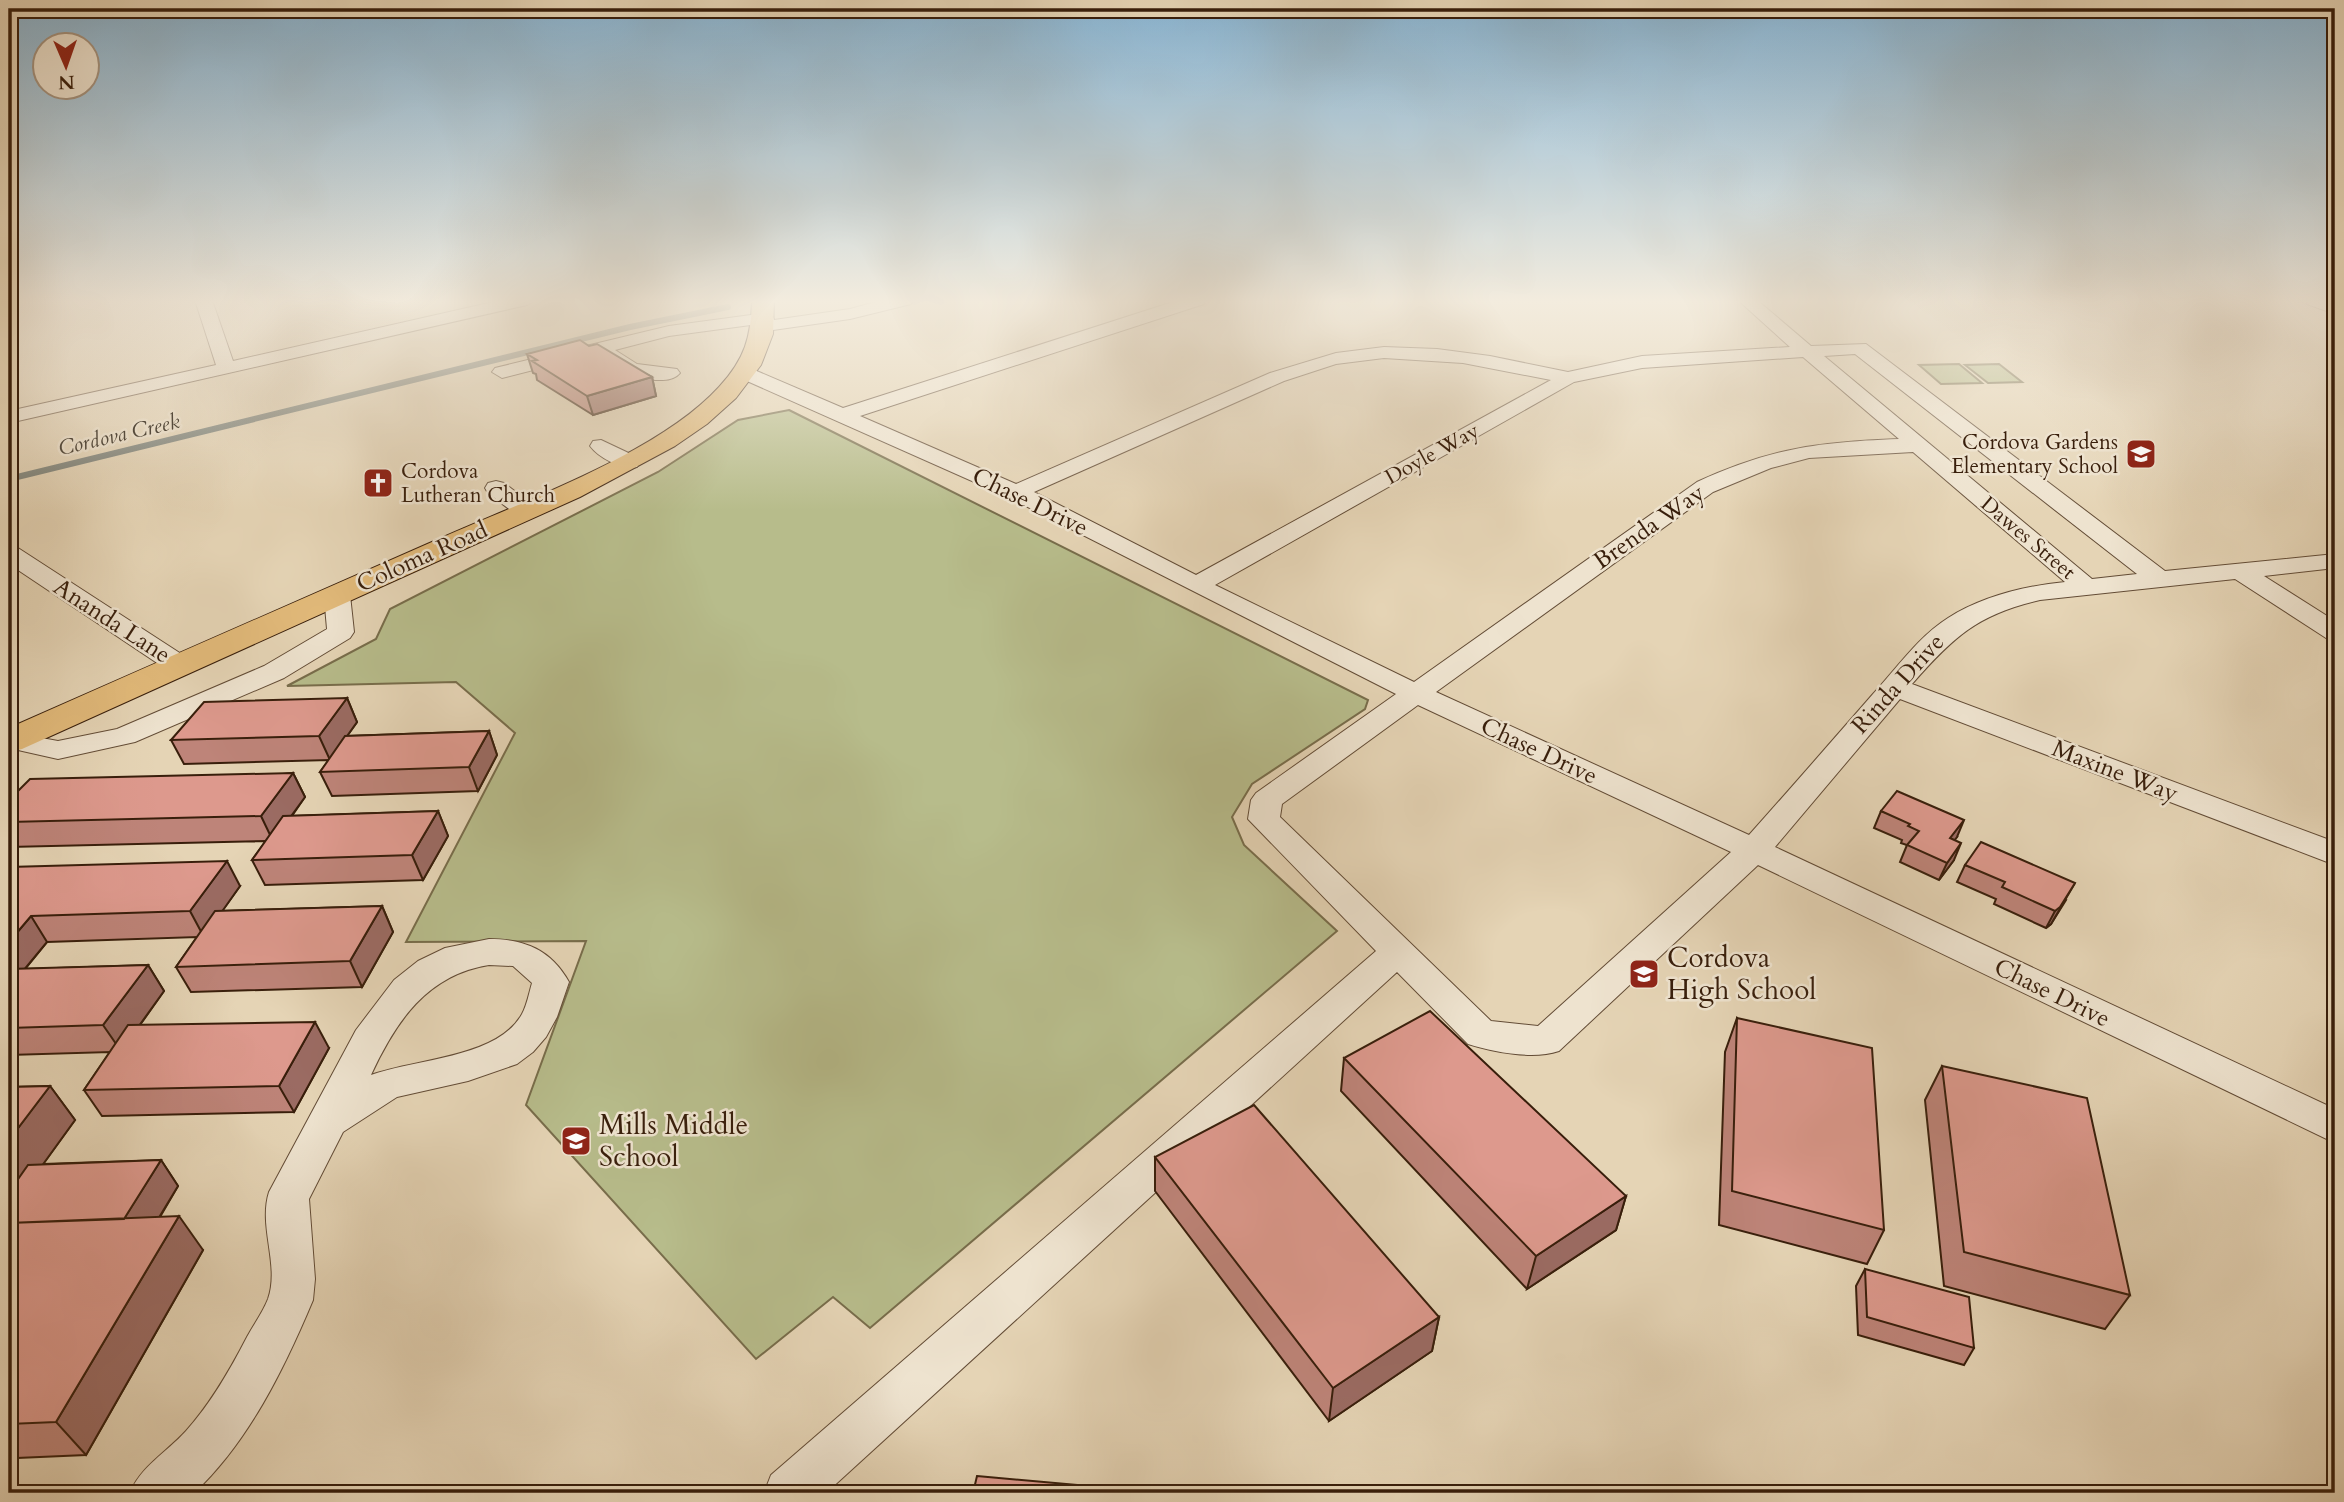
<svg xmlns="http://www.w3.org/2000/svg" width="2344" height="1502" viewBox="0 0 2344 1502" font-family="Cardo,serif">
<rect width="100%" height="100%" fill="#e5d4b5"/>
<filter id="stains"><feTurbulence type="fractalNoise" baseFrequency=".00286" numOctaves="4"/><feColorMatrix values="0 0 0 0 .2 0 0 0 0 .09 0 0 0 0 .02 0 0 0 .5 -.17"/></filter>
<radialGradient id="worn" r=".72"><stop offset=".6" stop-color="#630" stop-opacity="0"/><stop offset="1" stop-color="#630" stop-opacity=".3"/></radialGradient>
<path fill="#b7bc8b" stroke="#786d4b" stroke-width="2" d="M1959 364 1982 383 1941 384 1919 365Z
M1999 364 2022 382 1988 383 1965 365Z
M789 410 1368 700 1365 709 1252 784 1232 817 1244 845 1337 931 870 1328 833 1297 756 1359 526 1105 586 941 406 942 515 733 456 682 287 686 376 639 390 609 658 472 738 420Z"/>
<g fill="none" stroke-linecap="round" stroke-linejoin="round">
<path stroke="#727972" stroke-width="6" d="M9 479 630 327 728 307"/>
<g stroke="#634c36" stroke-width="2">
<path id="minor" d="M195 300H212L233 361 502 300H535L527 305 9 423V411L216 365Z
M883 300H913L911 304 850 319 766 331 760 330 758 324 669 336 615 350 637 364 677 369 680 373C665 391 610 371 600 353L502 378 492 372 495 368 669 326 766 313 772 314 774 320 850 309Z
M1179 300H1206L1204 304 860 416 1016 484 1270 373 1336 353 1384 347 1437 349 1490 356 1568 372 1642 356 1790 347 1738 300H1757L1811 346 1866 344 2165 571 2335 554V568L2264 576 2335 621V640L2326 638 2235 579 2040 600C1978 614 1953 637 1912 684L2335 842V865L1900 699 1775 847 2335 1109V1143L1758 865 1559 1051C1533 1060 1494 1052 1468 1044L1397 972 826 1493H764L771 1475 1376 951 1248 819 1251 800 1256 793 1396 694 1008 497 738 377 735 373 745 367 752 369 843 408ZM1855 354 2137 574 2092 579 1824 356ZM1803 357 1899 439C1819 442 1771 448 1697 482L1414 682 1215 585 1574 382 1642 368ZM1384 358 1463 363 1551 380 1196 575 1034 492 1284 381 1336 364ZM1913 452 2065 582C2025 586 1983 596 1948 618 1918 637 1897 668 1873 694 1832 741 1791 788 1749 835L1436 692 1713 492 1771 468 1809 458ZM1418 705 1731 852 1538 1026 1491 1021 1280 817 1282 804Z
M2305 300 2335 303V314L2307 304Z
M601 440 637 457 640 462 637 467C622 470 599 458 590 446L593 441Z
M496 481 504 483 534 506 538 511 534 516H518L488 493 485 488 488 483Z
M9 546 18 548 189 659 193 665 189 671 179 673 169 671 9 564Z
M337 587 346 590 350 595 354 632 350 638 284 678 135 742 58 759 9 748V732L58 741 117 729 264 666 327 629 324 595 328 590Z
M489 939C525 939 551 950 569 982L557 1017 546 1037 533 1052 517 1064 468 1081 397 1097 343 1132 309 1199 315 1279 313 1300C284 1369 249 1441 194 1493H130C140 1467 167 1452 186 1431 211 1403 230 1370 247 1337 254 1324 263 1312 268 1299 280 1265 258 1227 269 1192L356 1030 394 980 418 961 445 948ZM489 965 513 966 532 983C529 993 527 1005 522 1014 498 1058 415 1059 371 1075 396 1021 427 975 489 965Z"/>
</g>
<g stroke="#381e0b" stroke-width="2">
<path id="major" d="M752 300H774L773 334 761 365 736 398 707 424 675 446 580 497 22 749 9 752V728C153 664 297 601 441 538 524 501 659 453 719 387 745 359 751 337 752 300Z"/>
</g>
<use href="#minor" fill="#eee3cf" fill-rule="evenodd"/>
<use href="#major" fill="#e2ba7a" fill-rule="evenodd"/>
</g>
<path fill="#be8479" stroke="#381e0b" stroke-width="2" d="M589 346 652 377 656 396 593 415 537 380 536 374 533 373 527 354Z
M347 698 357 722 347 736 489 731 497 755 478 791 332 796 320 772 329 760 184 764 171 740Z
M293 773 305 797 292 816 438 811 448 836 423 880 265 885 252 860 266 841 9 847V800Z
M1881 811 1957 837 1954 840V860L1939 880 1900 862 1907 845 1901 843 1902 840 1874 828Z
M1965 865 2066 900 2051 924 2046 928 1994 904 1996 899 1957 882Z
M9 867 240 886 222 911 382 906 393 932 362 987 191 992 176 967 197 937 47 942 25 969 148 965 164 991 140 1025 329 1048 294 1112 102 1116 84 1090 110 1052 9 1055Z
M1737 1018 1884 1230 1867 1264 1719 1225 1725 1052Z
M1344 1058 1626 1196 1616 1230 1527 1289 1341 1091Z
M1942 1066 2130 1295 2105 1329 1944 1286 1925 1100Z
M50 1086 75 1120 43 1164 161 1160 178 1186 160 1217 203 1250 86 1455 17 1458 9 1471V1087Z
M1155 1157 1439 1317 1432 1351 1329 1421 1155 1191Z
M1865 1269 1974 1348 1964 1365 1858 1335 1856 1286Z"/>
<path fill="#9b6b63" stroke="#381e0b" stroke-width="2" d="M652 377 656 396 593 415 587 396Z
M347 698 357 722 330 760 319 736Z
M489 731 497 755 478 791 469 767Z
M293 773 305 797 273 841 261 816Z
M438 811 448 836 423 880 412 855Z
M1964 820 1957 837 1943 855 1950 838Z
M1961 843 1954 860 1939 880 1947 863Z
M227 861 240 886 204 937 190 911Z
M2075 883 2051 924 2046 928 2055 911Z
M382 906 393 932 362 987 350 961Z
M31 916 47 942 14 982 9 974V942Z
M148 965 164 991 121 1051 103 1025Z
M315 1022 329 1048 294 1112 279 1086Z
M50 1086 75 1120 23 1192 9 1175V1140Z
M161 1160 178 1186 137 1254 118 1228Z
M1626 1196 1616 1230 1527 1289 1536 1256Z
M179 1216 203 1250 86 1455 56 1422Z
M1439 1317 1432 1351 1329 1421 1333 1388Z
M9 1450 17 1458 9 1471Z"/>
<path fill="#dd998d" stroke="#381e0b" stroke-width="2" d="M580 340 589 346 597 344 652 377 587 396 532 361 537 360 527 354Z
M347 698 319 736 171 740 204 702Z
M489 731 469 767 320 772 345 736Z
M293 773 261 816 9 822V800L30 779Z
M1897 791 1964 820 1950 838 1961 843 1947 863 1907 845 1919 831 1908 826 1910 824 1881 811Z
M438 811 412 855 252 860 283 816Z
M1981 842 2075 883 2060 907 2055 911 2002 887 2005 882 1965 865Z
M227 861 190 911 31 916 9 942V867Z
M382 906 350 961 176 967 215 911Z
M148 965 103 1025 9 1028V969Z
M1430 1011 1626 1196 1536 1256 1344 1058Z
M1737 1018 1872 1048 1884 1230 1732 1191Z
M315 1022 279 1086 84 1090 128 1025Z
M1942 1066 2087 1098 2130 1295 1964 1252Z
M50 1086 9 1140V1087Z
M1254 1105 1439 1317 1333 1388 1155 1157Z
M161 1160 124 1219 9 1223V1192L28 1165Z
M179 1216 56 1422 9 1424V1223Z
M1865 1269 1969 1297 1974 1348 1867 1317Z
M977 1476 1167 1493H973Z"/>
<linearGradient id="sky" x2="0" y2="1"><stop stop-color="#88b5d4"/><stop offset="0.59" stop-color="#f3ecde"/><stop offset="1" stop-color="#f3ecde" stop-opacity="0"/></linearGradient>
<rect width="2344" height="511" fill="url(#sky)"/>
<defs>
<g id="school-square" transform="scale(1.575)"><rect x="-9" y="-9" width="18" height="18" rx="4" fill="#8f2418" stroke="#eee3cf"/><path d="M0-5L7-2L0 1L-7-2ZM-4 1L0 2.5L4 1V4Q0 6-4 4Z" fill="#fff"/></g>
<g id="church-square" transform="scale(1.575)"><rect x="-9" y="-9" width="18" height="18" rx="4" fill="#8f2418" stroke="#eee3cf"/><path d="M-1.2-6h2.4v3.5h3.3v2.4h-3.3V6h-2.4V-.1h-3.3v-2.4h3.3Z" fill="#fff"/></g>
</defs>
<g fill-rule="evenodd">
<use href="#school-square" x="2141" y="454"/>
<use href="#church-square" x="378" y="483"/>
<use href="#school-square" x="1644" y="974"/>
<use href="#school-square" x="576" y="1141"/>
</g>
<g text-anchor="middle" dominant-baseline="central" stroke-width="5" stroke-linejoin="round" paint-order="stroke">
<g font-size="21" font-style="italic" fill="#554c3f" stroke="#eee3cf">
<text transform="translate(119 435) rotate(-13)">Cordova Creek</text>
</g>
<g font-size="21" fill="#381e0b" stroke="#eee3cf" text-anchor="end">
<text x="2118" y="442">Cordova Gardens<tspan x="2118" dy="24">Elementary School</tspan></text>
<text x="401" y="471" text-anchor="start">Cordova<tspan x="401" dy="24">Lutheran Church</tspan></text>
</g>
<g font-size="21" fill="#381e0b" stroke="#eee3cf">
<text transform="translate(1432 454) rotate(-29)">Doyle Way</text>
<text transform="translate(2028 538) rotate(40)">Dawes Street</text>
</g>
<g font-size="24" fill="#381e0b" stroke="#eee3cf">
<text transform="translate(1030 502) rotate(26)">Chase Drive</text>
<text transform="translate(1649 527) rotate(-35)">Brenda Way</text>
<text transform="translate(422 557) rotate(-24)">Coloma Road</text>
<text transform="translate(112 621) rotate(33)">Ananda Lane</text>
<text transform="translate(1898 684) rotate(-48)">Rinda Drive</text>
<text transform="translate(1539 751) rotate(25)">Chase Drive</text>
<text transform="translate(2115 771) rotate(21)">Maxine Way</text>
<text transform="translate(2052 993) rotate(26)">Chase Drive</text>
</g>
<g font-size="28" fill="#381e0b" stroke="#eee3cf" text-anchor="start">
<text x="1667" y="958">Cordova<tspan x="1667" dy="32">High School</tspan></text>
<text x="599" y="1125">Mills Middle<tspan x="599" dy="32">School</tspan></text>
</g>
</g>
<rect width="2344" height="1502" fill="none" stroke="#e5d4b5" stroke-width="35"/>
<rect x="10" y="10" width="2323" height="1481" fill="none" stroke="#381e0b" stroke-width="3.5"/>
<rect x="18" y="18" width="2309" height="1467" fill="none" stroke="#381e0b" stroke-width="2"/>
<g transform="translate(66 66) rotate(178)"><circle r="33" fill="#eee3cf" stroke="#a59481" stroke-width="2"/>
<path d="M0-5L12 26L0 18L-12 26Z" fill="#8f2418"/>
<text y="-10" font-size="19" font-weight="bold" text-anchor="middle" fill="#381e0b">N</text>
</g>
<rect width="100%" height="100%" filter="url(#stains)"/>
<rect width="100%" height="100%" fill="url(#worn)"/>
</svg>
